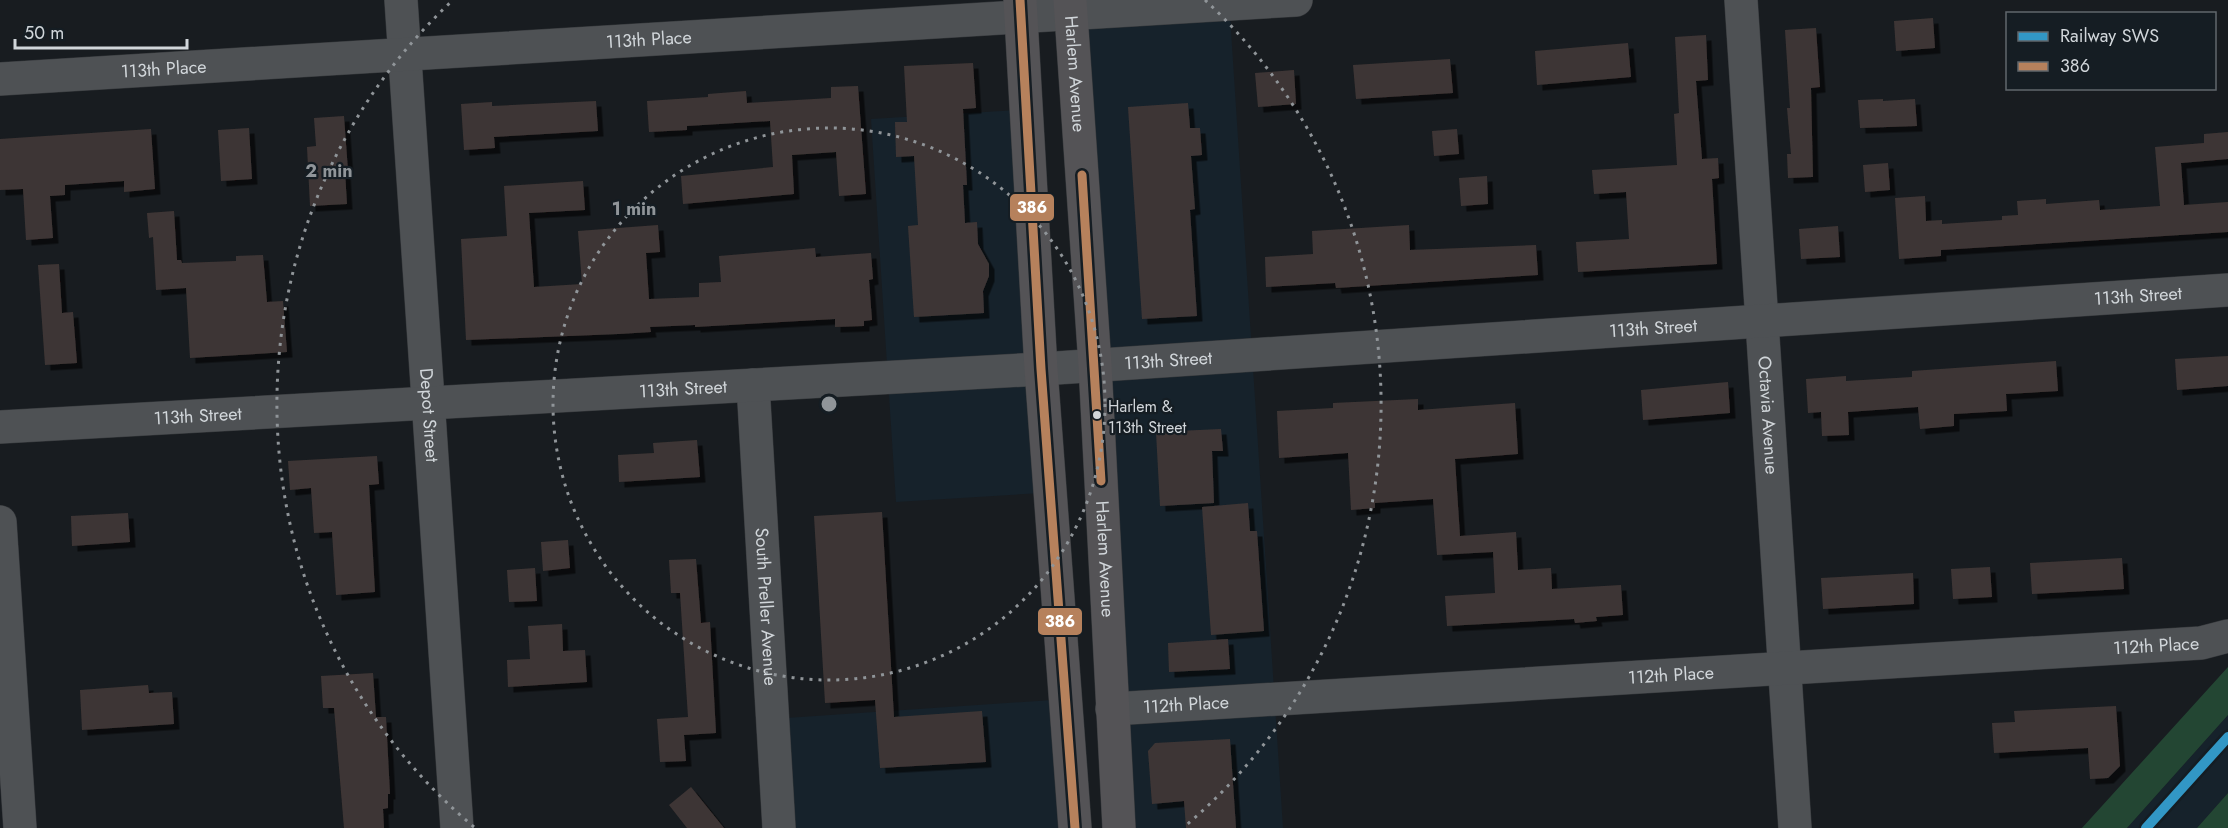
<svg xmlns="http://www.w3.org/2000/svg" width="2228" height="828" viewBox="0 0 2228 828" font-family="Jost,sans-serif">
<defs>
<filter id="shadow"><feDropShadow dx="5.5" dy="5.5" stdDeviation="0" flood-color="#0009"/></filter>
</defs>
<rect width="100%" height="100%" fill="#181c20"/>
<path fill="#16222b" d="M1080 0H1229L1283 828H1135Z
M1020 110 1040 493 896 502 871 119Z
M1053 700 1062 828H792L786 718Z
M2228 715V793L2197 828H2127Z"/>
<path fill="#234633" d="M2228 667V715L2127 828H2082Z
M2228 793V828H2197Z"/>
<path fill="#3e3534" filter="url(#shadow)" d="M1933 18 1935 48 1896 51 1894 21Z
M1816 28 1820 87 1811 88 1813 177 1788 178 1787 154H1791L1787 108H1790L1785 30Z
M1706 35 1708 80 1696 81 1702 159 1718 158 1719 178 1712 179 1717 264 1578 272 1576 242 1629 239 1626 192 1594 194 1592 170 1677 165 1674 114 1679 113 1675 37Z
M1628 43 1631 77 1537 85 1535 51Z
M1450 59 1453 93 1356 99 1353 65Z
M973 63 976 108 963 109 967 185H963L965 223 977 222 978 244 989 264V276L983 291 984 313 914 317 908 226 918 225 914 156 896 157 895 122H907L904 66Z
M1294 70 1296 104 1258 107 1255 73Z
M858 86 866 194 839 196 836 152 792 155 794 194 683 204 681 176 773 167 770 121 687 126V130L649 132 647 101 708 97V94L746 91 747 103 831 98V87Z
M1883 99V101L1915 99 1917 126 1860 128 1858 100Z
M596 101 598 131 494 137 495 148 464 150 461 104 492 102V106Z
M1188 103 1190 128H1200L1202 155 1191 156 1195 209 1190 210 1197 316 1142 319 1128 107Z
M344 116 348 171H345L347 204 310 206 307 147 316 146 314 118Z
M249 128 252 179 221 181 218 130Z
M151 129 155 189 124 192V181L65 185V195L50 196 53 238 26 240 23 189 0 190V139Z
M1457 129 1459 154 1434 156 1432 131Z
M2228 132V159L2181 163 2184 205 2228 202V232L1941 250V256L1899 259 1895 198 1925 196 1926 221 1942 220V224L2002 220V216L2018 215 2017 201 2046 199V204L2099 200 2100 210 2160 206 2155 147 2204 143V134Z
M1888 163 1890 190 1865 192 1863 165Z
M1487 176 1488 204 1461 206 1459 178Z
M583 181 585 210 529 213 534 287 582 284 578 231 658 225 660 252 646 253 649 299 699 297V283L721 282 719 256 815 248 816 257 871 253 873 279 869 280 872 320 864 321V326L835 327V319L695 327V325L650 327 651 332 619 334 466 340 461 239 507 236 504 186Z
M174 211 177 260H181L182 263 236 261V256L263 255 267 302 283 301 287 352 190 358 186 288 156 290 153 237 149 238 147 213Z
M1409 225 1410 250 1536 245 1538 275 1336 288 1335 283 1266 287 1265 257 1313 254 1312 231Z
M1838 226 1840 257 1801 259 1799 229Z
M59 264 62 313 73 312 77 363 45 365 38 265Z
M2228 356V386L2177 390 2175 359Z
M2056 361 2058 391 2006 394 2007 411 1954 414V426L1920 429 1918 407 1848 412 1849 435 1822 436 1821 412 1808 413 1806 379 1846 376V381L1912 377V371Z
M1728 382 1730 413 1643 420 1641 390Z
M1418 399V410L1515 403 1518 454 1455 459 1460 536 1516 532 1518 570 1551 568 1552 589 1621 585 1623 615 1596 617 1597 621 1575 623 1574 619 1447 626 1445 596 1495 593 1493 552 1437 555 1433 499 1375 503V508L1351 510 1348 453 1279 458 1277 411 1333 408V403Z
M1221 429 1223 451H1212L1214 503 1160 506 1156 432Z
M697 440 700 477 619 482 618 455 654 453 653 443Z
M377 456 379 484 369 485 375 592 336 595 332 532 314 533 311 488 290 490 288 461Z
M1248 503 1250 531H1257L1264 631 1211 635 1202 507Z
M882 512 894 717 982 711 986 762 880 768 875 700 825 703 814 516Z
M128 513 130 542 72 546 71 516Z
M568 540 570 568 543 571 541 542Z
M2122 558 2124 589 2032 594 2030 563Z
M696 559 701 623 710 622 716 733 684 735 686 761 660 762 657 719 688 717 680 593H671L669 560Z
M1990 567 1992 597 1953 599 1951 569Z
M535 568 537 601 509 602 507 570Z
M1913 573 1914 604 1823 609 1821 578Z
M562 624 563 651 585 650 587 682 508 687 507 660 530 659 528 626Z
M1228 639 1230 669 1169 672 1168 643Z
M373 673 376 717H386L390 794H388V808L383 809 384 828H344L334 708H323L321 676Z
M148 685 149 693 172 692 174 724 82 730 80 690Z
M2116 706 2120 766 2108 778 2090 779 2088 748 1994 753 1992 723 2015 722 2014 711Z
M1230 739 1236 828H1186L1184 801 1152 804 1148 751 1155 743Z
M691 787 724 828H687L669 805Z"/>
<g fill="none" stroke-linecap="round" stroke-linejoin="round">
<g stroke="#35383b" stroke-width="34">
<g id="minor">
<path id="s1" d="M401 0 457 828"/>
<path id="s2" d="M1741 0 1795 828"/>
<path id="s3" d="M0 79 1296 0"/>
<path id="s4" d="M753 385 779 828"/>
<path id="s5" d="M0 427 1041 369 2228 290"/>
<path d="M0 522 20 828"/>
<path id="s6" d="M1112 709 2201 643 2228 636"/>
</g>
</g>
<g stroke="#35383b" stroke-width="34">
<g id="major">
<path d="M1020 0 1041 369 1075 828"/>
<path id="s7" d="M1070 0 1095 365 1119 828"/>
</g>
</g>
<use href="#minor" stroke="#4e5154" stroke-width="33"/>
<use href="#major" stroke="#545356" stroke-width="33"/>
<g stroke="#151d23" stroke-width="14">
<path id="bus-1" d="M1020 0 1041 369 1075 828
M1082 175 1101 481"/>
</g>
<use href="#bus-1" stroke="#b6815c" stroke-width="9"/>
<g stroke="#151d23" stroke-width="15">
<path id="rail-1" d="M2146 828 2228 737"/>
</g>
<use href="#rail-1" stroke="#3297c5" stroke-width="10"/>
</g>
<g fill="none" stroke="#909599" stroke-width="3" stroke-dasharray="3 6">
<circle cx="829" cy="404" r="276"/>
<path d="M474 827A552 552 0 0 1 453 0M1205 0A552 552 0 0 1 1184 827"/>
</g>
<circle fill="#d1d6da" stroke="#151d23" stroke-width="2" cx="1097" cy="415" r="5"/>
<g text-anchor="middle" dominant-baseline="central" stroke-width="4.5" stroke-linejoin="round" paint-order="stroke">
<g font-size="16" fill="#d1d6da" stroke="#151d23" text-anchor="start">
<text x="1108" y="406">Harlem &amp;<tspan x="1108" dy="21">113th Street</tspan></text>
</g>
<g font-size="18" fill="#d1d6da" stroke="#151d23">
<text stroke="none"><textPath href="#s3" startOffset="650">113th Place</textPath></text>
<text stroke="none"><textPath href="#s3" startOffset="164">113th Place</textPath></text>
<text stroke="none"><textPath href="#s7" startOffset="74">Harlem Avenue</textPath></text>
<text stroke="none"><textPath href="#s5" startOffset="2142">113th Street</textPath></text>
<text stroke="none"><textPath href="#s5" startOffset="1656">113th Street</textPath></text>
<text stroke="none"><textPath href="#s5" startOffset="1170">113th Street</textPath></text>
<text stroke="none"><textPath href="#s5" startOffset="684">113th Street</textPath></text>
<text stroke="none"><textPath href="#s1" startOffset="416">Depot Street</textPath></text>
<text stroke="none"><textPath href="#s2" startOffset="416">Octavia Avenue</textPath></text>
<text stroke="none"><textPath href="#s5" startOffset="198">113th Street</textPath></text>
<text stroke="none"><textPath href="#s7" startOffset="560">Harlem Avenue</textPath></text>
<text stroke="none"><textPath href="#s4" startOffset="222">South Preller Avenue</textPath></text>
<text stroke="none"><textPath href="#s6" startOffset="1046">112th Place</textPath></text>
<text stroke="none"><textPath href="#s6" startOffset="560">112th Place</textPath></text>
<text stroke="none"><textPath href="#s6" startOffset="74">112th Place</textPath></text>
</g>
</g>
<circle cx="829" cy="404" r="9" fill="#909599" stroke="#151d23" stroke-width="3"/>
<g font-size="18" text-anchor="middle" font-weight="bold" fill="#909599" stroke="#151d23" stroke-width="4.5" stroke-linejoin="round" paint-order="stroke">
<text x="329" y="177">2 min</text>
<text x="634" y="215">1 min</text>
</g>
<g stroke="#151d23" stroke-width="2">
<rect x="1009" y="193" width="46" height="29" rx="6" fill="#b6815c"/>
<rect x="1037" y="607" width="46" height="29" rx="6" fill="#b6815c"/>
</g>
<g font-size="16" text-anchor="middle" font-weight="bold" fill="#fff">
<text x="1032" y="213">386</text>
<text x="1060" y="627">386</text>
</g>
<rect x="2006" y="12" width="210" height="78" fill="#151d23" stroke="#60676c" stroke-width="1.5"/>
<rect x="2018" y="32" width="30" height="9" fill="#3297c5" stroke="#60676c" stroke-width="1.5"/>
<text x="2060" y="42" font-size="18" fill="#d1d6da">Railway SWS</text>
<rect x="2018" y="62" width="30" height="9" fill="#b6815c" stroke="#60676c" stroke-width="1.5"/>
<text x="2060" y="72" font-size="18" fill="#d1d6da">386</text>
<path d="M15 39v9h172v-9" fill="none" stroke="#d1d6da" stroke-width="3"/>
<text x="24" y="39" font-size="18" fill="#d1d6da" stroke="#151d23" stroke-width="4.5" paint-order="stroke">50 m</text>
</svg>
